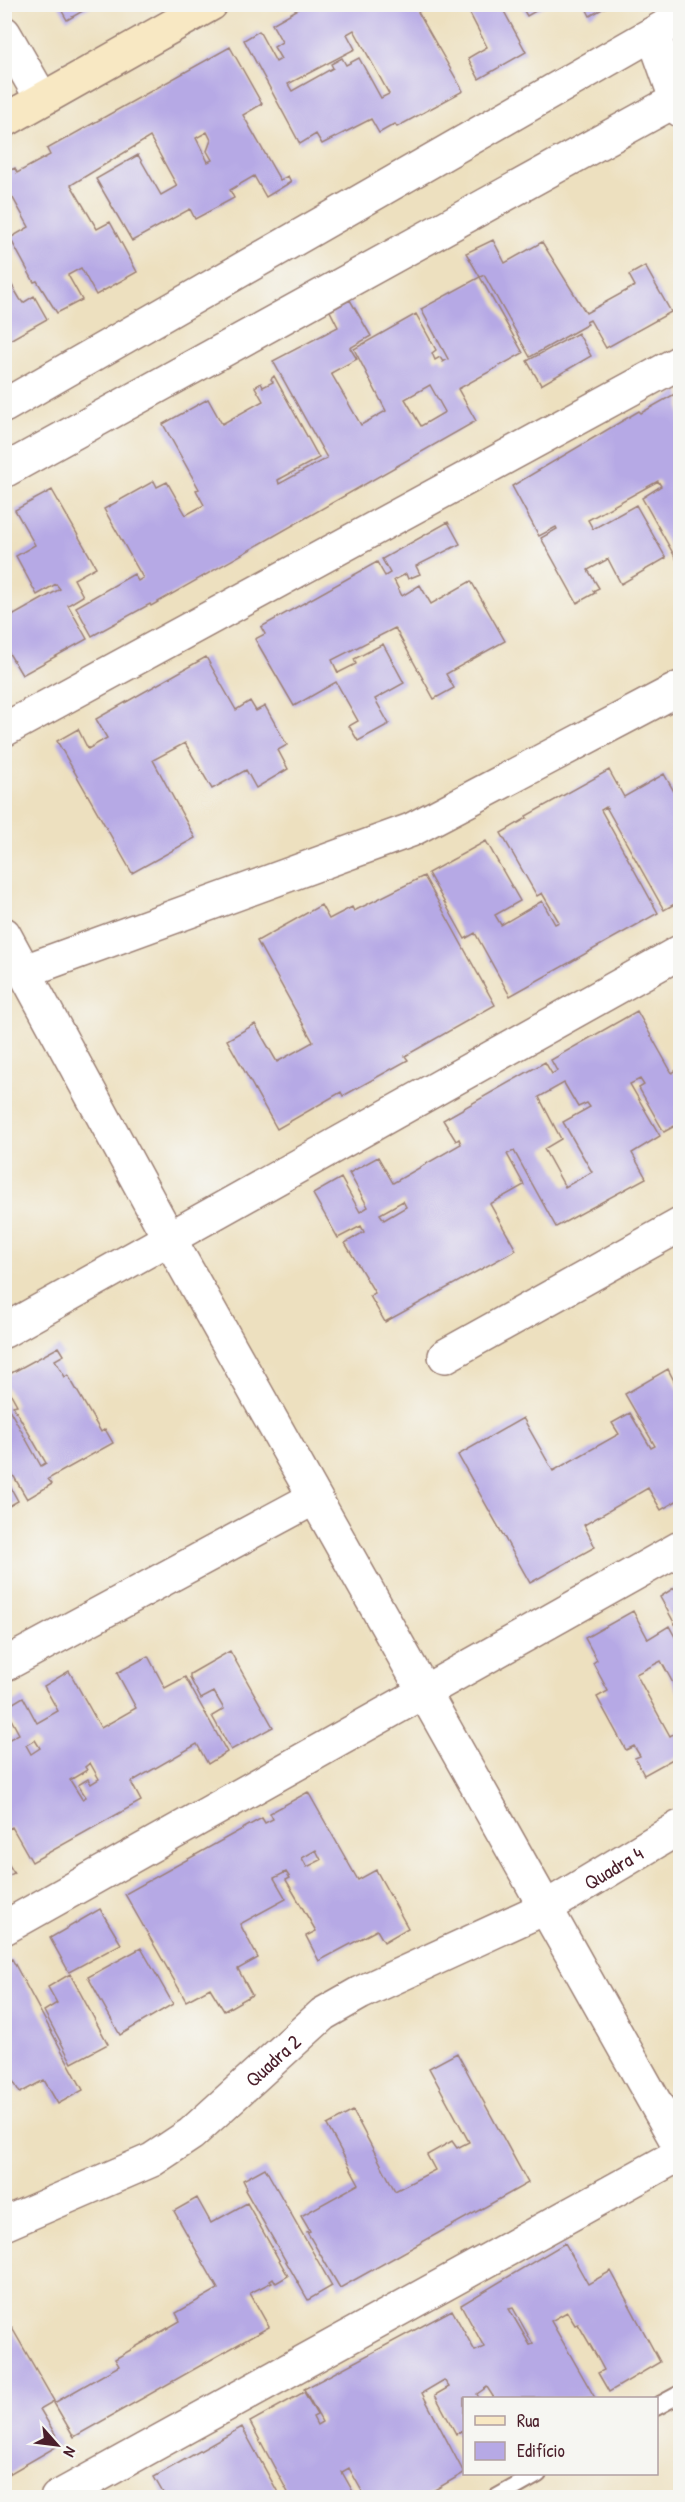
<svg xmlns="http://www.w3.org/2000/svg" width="685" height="2502" viewBox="0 0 685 2502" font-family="'Patrick Hand',sans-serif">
<rect width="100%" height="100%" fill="#f6f6f2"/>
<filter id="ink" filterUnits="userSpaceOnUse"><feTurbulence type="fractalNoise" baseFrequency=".0167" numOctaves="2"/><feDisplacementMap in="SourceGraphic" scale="12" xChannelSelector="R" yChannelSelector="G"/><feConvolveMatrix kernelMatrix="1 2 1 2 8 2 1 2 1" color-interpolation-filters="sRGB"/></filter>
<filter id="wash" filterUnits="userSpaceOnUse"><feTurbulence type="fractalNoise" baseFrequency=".008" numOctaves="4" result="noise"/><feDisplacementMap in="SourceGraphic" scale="24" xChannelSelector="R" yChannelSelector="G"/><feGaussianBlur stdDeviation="1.35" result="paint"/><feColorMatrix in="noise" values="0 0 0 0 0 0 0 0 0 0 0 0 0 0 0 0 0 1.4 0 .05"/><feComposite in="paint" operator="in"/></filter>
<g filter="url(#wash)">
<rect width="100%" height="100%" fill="#ede0bf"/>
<g id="blocks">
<path fill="#b6a9e5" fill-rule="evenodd" d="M58 4H95L67 20Z
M307 4H431L418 12 463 91 397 127 395 124 379 133 371 119 322 144 316 134 300 144 244 40 259 31 276 62 281 59 274 47 282 42 272 24ZM354 30 389 94 381 98 359 58 346 65 342 58 331 64 333 68 292 91 288 84 355 49 347 34Z
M465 4H500L526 52 479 79 468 58 487 47Z
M520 4H548L527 16Z
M584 4H611L590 16Z
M230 47 262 104 243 115 280 180 288 176 291 182 266 197 254 176 230 190 234 198 195 219 190 209 132 241 96 179 138 155 161 195 177 186 150 137 71 185 97 229 110 222 137 272 96 295 81 268 68 275 82 300 57 313 37 281 34 282 10 238 29 227 4 182V173L15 168 17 173 50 155 47 149ZM207 132 211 140 207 151 212 160 208 162 196 138Z
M493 240 505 263 542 242 586 313 635 286 629 275 645 266 671 312 606 348 590 320 586 322 588 324 530 357 484 275 480 277 523 353 458 389 476 421 151 606 150 604 92 636 76 607 134 574 138 581 143 578 104 509 154 481 157 487 167 482 186 515 204 505 196 490 199 489 163 424 208 399 222 424 263 401 255 387 261 383 263 387 273 382 271 379 274 376 319 458 278 480 279 484 327 458 273 361 338 327 330 311 350 300 371 336 350 348 357 359 331 373 361 425 386 411 354 349 416 314 436 350 432 353 435 360 440 357 443 362 448 359 421 309 480 277 466 253ZM430 385 445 412 421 426 405 399Z
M4 272 20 299 23 303 34 296 47 319 8 341 4 335Z
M578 333 591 356 541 385 527 361Z
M680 391V560L678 562 642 498 661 486 658 481 588 520 593 529 636 505 666 558 621 584 608 559 588 570 599 588 593 591 595 593 577 603 541 538 557 529 556 527 539 536 512 486 639 411 641 413Z
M52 490 96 567 74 579 83 596 68 605 87 639 22 675 4 645V616L12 612 14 615 60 589 56 584 37 595 16 556 35 545 15 510Z
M448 522 460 544 416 566 420 574 408 579 406 574 394 580 402 596 420 585 431 604 471 581 505 641 446 674 454 688 434 699 395 628 332 660 338 673 356 664 354 659 383 644 404 683 375 699 389 724 358 741 349 726 358 721 336 682 294 706 255 639 265 634 261 627 377 562 385 576 390 573 382 559Z
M206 657 236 710 250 701 256 711 265 706 287 745 278 750 288 769 256 788 246 770 212 789 185 743 153 760 195 838 132 873 57 741 78 729 88 749 107 738 96 719Z
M609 770 624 797 664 774 680 802V901L664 910 606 807 601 810 658 913 510 996 475 933 465 939 428 873 486 841 520 901 495 915 501 925 542 901 555 924 559 922 542 893 537 896 501 833 527 818 526 816Z
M424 876 495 1005 405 1056 408 1060 343 1096 341 1092 277 1129 227 1040 255 1024 277 1062 313 1042 257 941 321 905 329 919 352 907 354 911Z
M637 1011 672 1073 680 1068V1123L664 1132 639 1088 644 1085 640 1079 630 1084 660 1136 632 1153 646 1178 556 1227 514 1151 507 1154 524 1185 490 1204 516 1250 385 1322 370 1296 375 1293 345 1243 364 1232 361 1226 338 1238 313 1194 341 1178 360 1212 368 1207 349 1173 378 1157 393 1183 461 1144 459 1139 456 1141 443 1120 545 1062 552 1074 557 1071 551 1060ZM564 1083 578 1107 587 1103 590 1107 563 1122 592 1172 565 1187 544 1149 561 1139 539 1097ZM403 1201 406 1207 384 1220 380 1214Z
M59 1347 64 1355 55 1360 65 1377 68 1375 101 1432 105 1429 113 1443 48 1479 52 1484 27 1499 13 1475 6 1479 18 1501 4 1509V1451L8 1449 4 1443V1400L41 1466 46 1463 13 1406 17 1405 7 1387 4 1388V1377Z
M668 1369 680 1393V1447L678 1444 675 1445 680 1454V1499L661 1510 648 1488 584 1525 595 1547 530 1583 458 1455 523 1418 553 1471 619 1434 612 1423 630 1413 651 1448 655 1446 625 1394Z
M680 1584V1633L660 1597Z
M633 1611 648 1639 669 1626 680 1646V1696L661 1661 636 1674 670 1736 680 1730V1755L644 1775 635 1758 640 1756 634 1746 626 1750 597 1697 608 1691 593 1663 597 1660 585 1638Z
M230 1651 273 1727 231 1750 212 1716 224 1709 214 1692 201 1699 190 1678V1674Z
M148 1656 165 1688 185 1677 227 1752 208 1764 197 1744 131 1782 141 1801 32 1862 12 1827 4 1831V1742L19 1734 5 1708 23 1697 37 1723 58 1711 44 1686 69 1671 101 1728 136 1708 117 1673ZM35 1740 40 1748 31 1754 26 1745ZM90 1763 99 1779 91 1784 88 1779 78 1785 86 1797 82 1799 70 1780 87 1770 85 1767Z
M308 1792 358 1880 376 1870 408 1928 384 1942 377 1930 319 1961 306 1936 316 1931 286 1880 290 1878 286 1872 274 1878 286 1899 240 1924 258 1958 238 1969 252 1995 224 2011 210 1988 186 2001 125 1894 262 1818 265 1823 273 1819 270 1813ZM316 1850 321 1860 307 1867 302 1858Z
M4 1857 14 1873 4 1878Z
M100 1909 121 1944 69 1972 50 1938Z
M141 1948 173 2004 120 2035 88 1977Z
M12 1959 83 2090 58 2104 44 2080 20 2093 8 2072 14 2069 4 2051V1963Z
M70 1974 108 2044 72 2063 44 2011 57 2003 48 1987Z
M457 2053 528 2183 340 2288 307 2232 310 2231 301 2216 359 2184 327 2125 353 2111 395 2191 435 2170 427 2155 452 2141 457 2148 469 2142 429 2068Z
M265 2168 332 2286 308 2300 245 2190 247 2188 243 2180Z
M197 2198 211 2223 247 2203 288 2276 276 2283 273 2278 270 2280 272 2282 250 2293 269 2327 74 2437 54 2403 119 2366 115 2359 180 2321 176 2313 218 2289 174 2211Z
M565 2243 588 2284 611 2271 660 2362 609 2392 598 2373 604 2370 596 2355 578 2324 575 2325 567 2312 551 2321 595 2398H494L487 2387 477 2394 479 2398H464V2437L462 2431 456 2434 435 2395 449 2387 444 2380 422 2393 464 2473 421 2498H291L250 2422 304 2392 317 2415 313 2417 317 2425 322 2422 304 2389 452 2310 475 2351 484 2347 461 2305ZM513 2308 533 2344 530 2345 509 2309ZM349 2468 363 2493 356 2497 342 2472Z
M12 2328 54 2401 40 2409 61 2444 9 2474 4 2465V2333Z
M242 2427 281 2498H166L154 2477Z"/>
</g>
</g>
<g filter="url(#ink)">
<use href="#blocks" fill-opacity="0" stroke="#9c8075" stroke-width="1.5"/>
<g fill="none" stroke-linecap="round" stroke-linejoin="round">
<g stroke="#9c8075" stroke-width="20">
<path id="lane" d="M656 2407 680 2394
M496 2498 538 2474"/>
</g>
<g stroke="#9c8075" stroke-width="36">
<g id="street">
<path d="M4 33 42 99"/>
<path d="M653 34 680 110"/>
<path d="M4 406 680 18"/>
<path d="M4 471 680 98"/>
<path d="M4 730 680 362"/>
<path d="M4 934 169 1238 680 2147"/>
<path d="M25 971 411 830 680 688"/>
<path d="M4 1331 680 952"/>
<path d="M445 1356 680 1225"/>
<path d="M4 1665 314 1498"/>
<path d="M4 1928 680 1548"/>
<path id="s1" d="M4 2224 152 2160 191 2134 323 2014 360 1993 547 1907 680 1827"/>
<path d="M57 2498 680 2154"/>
</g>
</g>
<g stroke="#9c8075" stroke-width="36">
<path id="secondary" d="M4 121 211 4"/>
</g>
<use href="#lane" stroke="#fff" stroke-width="16"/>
<use href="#street" stroke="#fff" stroke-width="33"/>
<use href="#secondary" stroke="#f8e8c3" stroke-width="33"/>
</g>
</g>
<g text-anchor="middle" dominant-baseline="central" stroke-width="4.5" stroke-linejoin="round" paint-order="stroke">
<g font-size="20" fill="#4a1f2b" stroke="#f6f6f2">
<text stroke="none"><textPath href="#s1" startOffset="712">Quadra 4</textPath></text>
<text stroke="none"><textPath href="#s1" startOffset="318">Quadra 2</textPath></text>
</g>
</g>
<rect width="685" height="2502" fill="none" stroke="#f6f6f2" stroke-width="24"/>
<rect x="463" y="2397" width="195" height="78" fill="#f6f6f2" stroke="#b1a0a2" stroke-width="1.5"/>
<rect x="475" y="2416" width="30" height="9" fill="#f8e8c3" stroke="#b1a0a2" stroke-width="1.5"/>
<text x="517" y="2427" font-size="18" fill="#4a1f2b">Rua</text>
<rect x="475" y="2442" width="30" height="18" fill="#b6a9e5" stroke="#b1a0a2" stroke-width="1.5"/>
<text x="517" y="2457" font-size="18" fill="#4a1f2b">Edifício</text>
<g transform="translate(57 2445) rotate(118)" stroke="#f6f6f2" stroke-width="4.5" paint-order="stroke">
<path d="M0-4.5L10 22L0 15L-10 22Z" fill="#4a1f2b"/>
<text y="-9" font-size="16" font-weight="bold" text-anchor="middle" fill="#4a1f2b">N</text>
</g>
</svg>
